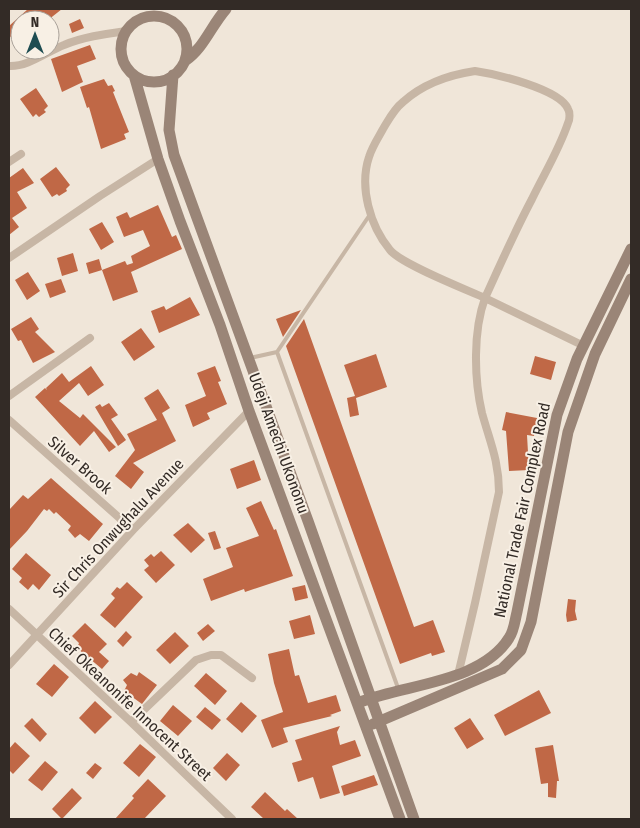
<svg xmlns="http://www.w3.org/2000/svg" width="640" height="828" viewBox="0 0 640 828" font-family="'Fira Sans Condensed',sans-serif">
<rect width="100%" height="100%" fill="#f0e6d9"/>
<path fill="#c06846" d="M28 9H62L48 20H20V48L9 35V26Z
M80 19 84 28 72 33 69 24Z
M90 45 96 59 77 66 83 82 62 92 51 59Z
M104 79 108 86 112 85 115 91 113 92 129 132 124 134 126 139 101 149 89 107 87 108 80 87Z
M36 88 48 106 44 110 46 112 39 117 36 114 33 117 20 99Z
M56 167 70 185 66 189 67 191 59 196 57 194 52 197 40 179Z
M23 168 34 183 17 192 27 208 12 218 19 227 9 235V178Z
M158 205 172 237 176 235 182 249 131 272 138 292 113 301 102 270 125 261 127 265 133 263 131 256 150 246 143 230 124 237 116 217 127 212 130 218Z
M102 222 114 242 101 250 89 229Z
M73 253 78 271 62 276 57 258Z
M99 259 102 270 89 274 86 263Z
M28 272 40 291 27 300 15 280Z
M61 279 66 292 50 298 45 284Z
M190 297 200 315 159 333 151 311 164 306 166 310Z
M301 310 283 337 276 319Z
M31 317 39 329 35 332 55 352 33 363 21 340 18 341 11 329Z
M304 319 414 627 433 620 445 652 432 656 431 653 400 664 286 346Z
M141 328 155 347 134 361 121 342Z
M376 354 387 387 356 398 359 415 350 417 347 398 355 396 344 365Z
M535 356 556 362 551 380 530 374Z
M91 366 104 385 88 396 79 383 59 401 80 418 83 414 116 447 109 452 94 431 80 446 35 397 45 388 47 390 46 388 62 373 69 382Z
M215 366 221 381 218 382 227 404 207 413 210 419 193 427 185 405 206 396 197 373Z
M158 389 170 408 162 413 176 441 133 463 144 472 131 489 115 476 135 450 127 434 157 420 144 398Z
M109 403 118 415 111 419 126 440 118 446 95 407 100 404 102 407Z
M506 412 537 418 534 436 527 435 529 470 509 471 506 431 502 430Z
M254 460 261 480 237 489 230 469Z
M51 478 103 524 89 541 80 534 75 538 68 530 71 526 56 512 54 514 49 509 47 511 44 509 27 531 9 550V510L23 495 28 499Z
M261 501 274 530 276 529 293 576 245 592 244 589 211 601 203 579 233 567 226 548 259 536 246 508Z
M188 523 205 540 191 553 173 535Z
M215 531 221 548 214 550 208 533Z
M161 551 175 565 156 583 144 570 149 566 144 560 151 554 154 557Z
M26 553 51 575 39 590 33 584 28 590 19 582 22 578 12 569Z
M127 582 143 597 115 628 100 615 115 598 111 594 117 587 120 589Z
M305 585 308 598 295 601 292 588Z
M568 599 576 600 575 611 577 620 567 622 566 615Z
M310 615 315 634 294 639 289 621Z
M85 623 107 644 99 652 109 661 102 669 77 648 79 643 72 636Z
M208 624 215 631 203 641 197 633Z
M126 631 132 637 123 647 117 641Z
M175 632 189 646 170 664 156 650Z
M289 649 295 676 299 675 308 703 336 695 341 711 330 715 332 716 283 728 288 742 272 748 261 720 283 712 274 683 268 654Z
M54 664 69 677 52 697 36 684Z
M139 672 157 685 142 704 124 691 127 685 123 680 131 673 137 676Z
M206 673 227 691 215 705 194 686Z
M539 690 551 713 505 736 494 715Z
M95 701 112 717 95 734 79 718Z
M241 702 257 716 242 733 226 719Z
M173 705 192 721 178 736 160 721Z
M205 707 221 720 212 730 196 717Z
M32 718 47 734 40 742 24 726Z
M470 718 484 739 467 749 454 728Z
M340 726 337 732 340 745 355 740 361 756 332 766 340 793 320 799 313 777 298 782 292 763 302 760 295 740Z
M15 742 30 756 13 774 9 770V749Z
M140 744 156 757 139 777 123 763Z
M553 745 559 781H557L556 798 548 797V783L541 784 535 748Z
M227 753 240 765 226 781 213 768Z
M45 761 58 772 42 791 28 780Z
M95 763 102 768 93 779 86 773Z
M374 775 378 785 344 796 341 786Z
M148 779 166 796 144 819H115L134 798 132 796Z
M72 788 82 798 62 819 52 809Z
M265 792 285 811 287 809 298 819H264L251 807Z"/>
<g fill="none" stroke-linecap="round" stroke-linejoin="round">
<path stroke="#c7b6a5" stroke-width="4" d="M371 213 277 352 398 688
M250 358 277 352"/>
<path stroke="#c7b6a5" stroke-width="8" d="M9 66C28 67 46 52 64 45 83 37 105 34 126 31
M475 71C496 74 560 89 568 109 570 112 570 119 568 123 559 150 544 174 532 199 515 231 500 265 485 298 465 289 401 264 390 250 370 226 359 187 369 157 372 147 378 138 383 129 389 119 394 109 403 102 424 83 448 75 475 71Z
M9 162 21 154
M9 258 100 196 158 159
M9 396 90 338
M9 420 133 530
M9 609 131 722 232 819
M9 665 133 530 249 411
M458 675 475 603 499 492C499 461 490 442 482 413 474 379 473 331 485 298L584 346
M131 722 196 660 211 655H221L252 678"/>
<path stroke="#9a8577" stroke-width="11" d="M121 49a33 33 0 1 1 66 0a33 33 0 1 1-66 0Z
M185 61C204 48 211 26 226 9
M134 75 158 159 180 221 220 325 249 411 400 819
M173 75 169 130 174 155 308 521 414 819
M363 701C408 684 482 682 509 638 514 631 515 620 517 612L557 415 577 359 631 249
M373 724 502 669 521 650 531 622 568 432 595 354 631 279"/>
</g>
<g text-anchor="middle" dominant-baseline="central" stroke-width="4" stroke-linejoin="round" paint-order="stroke">
<g font-size="16" fill="#332b26" stroke="#f8f0e5">
<text transform="translate(279 443) rotate(70)">Udeji Amechi Ukononu</text>
<text transform="translate(80 465) rotate(41)">Silver Brook</text>
<text transform="translate(522 510) rotate(-78)">National Trade Fair Complex Road</text>
<text transform="translate(118 528) rotate(-47)">Sir Chris Onwughalu Avenue</text>
<text transform="translate(130 704) rotate(43)">Chief Okeanonife Innocent Street</text>
</g>
</g>
<rect width="640" height="828" fill="none" stroke="#332b26" stroke-width="20"/>
<g transform="translate(35 35)"><circle r="24" fill="#f8f0e5" stroke="#a9a199"/>
<path d="M0-4L9 19L0 12L-9 19Z" fill="#1e4d52"/>
<text y="-8" font-size="14" font-weight="bold" text-anchor="middle" fill="#332b26">N</text>
</g>
</svg>
